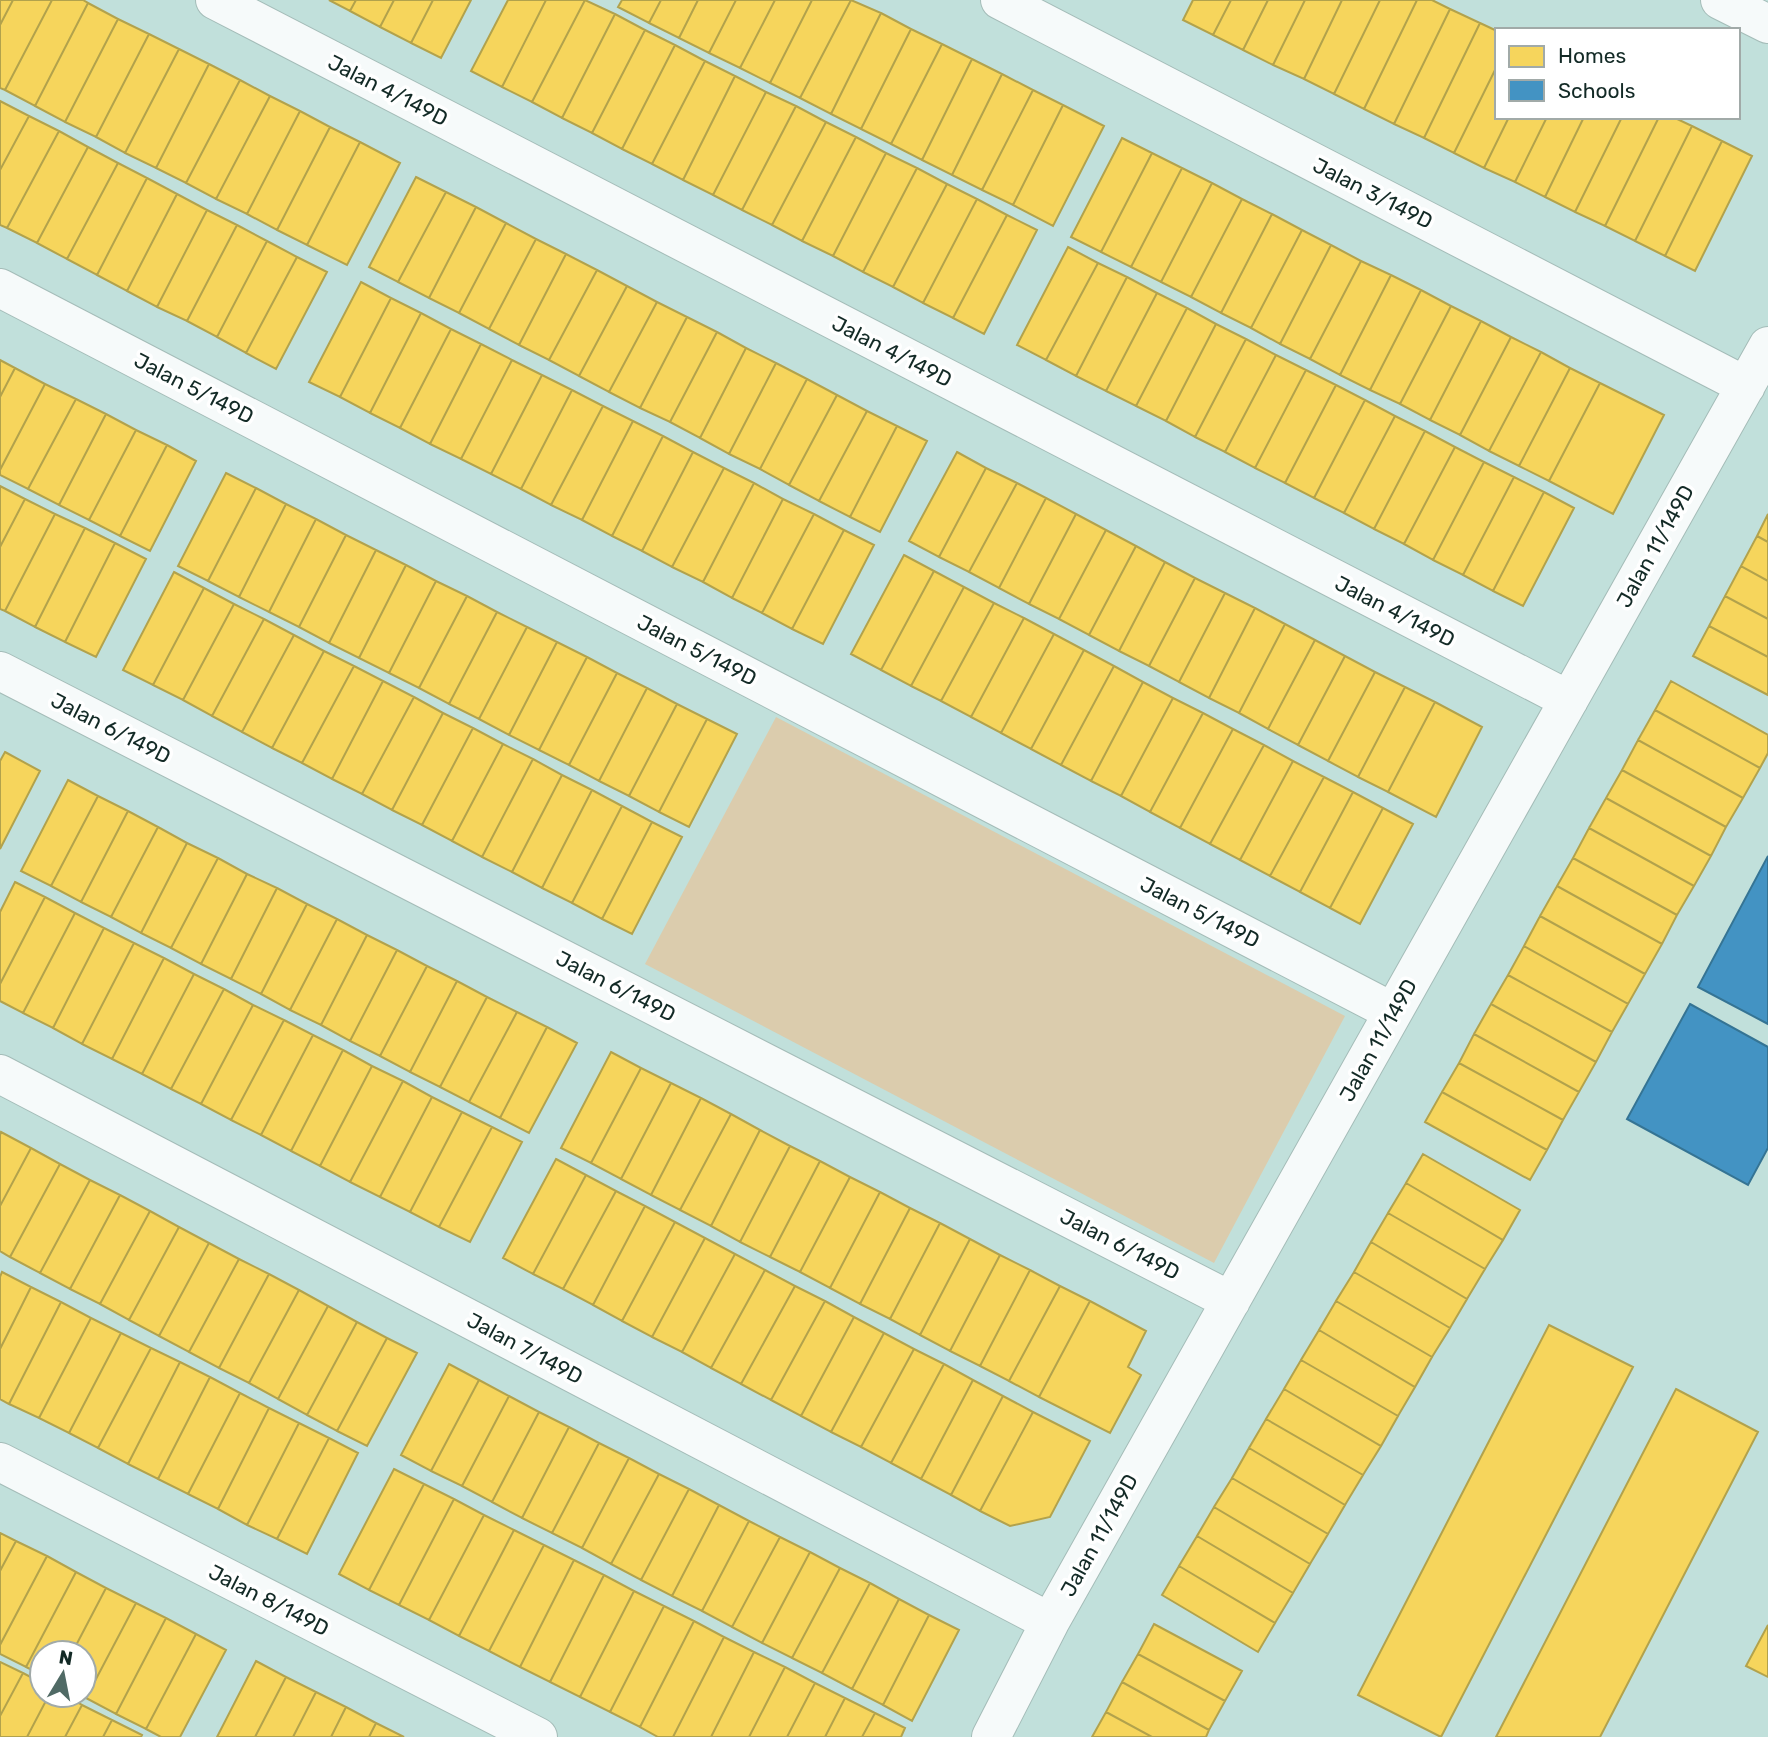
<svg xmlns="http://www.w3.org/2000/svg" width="1768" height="1737" viewBox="0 0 1768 1737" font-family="Rubik,sans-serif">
<rect width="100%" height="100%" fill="#c1e0db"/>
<path fill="#dbccad" d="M776 717 1345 1016 1214 1263 645 964Z"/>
<path fill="#f6d55c" stroke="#b2a24c" stroke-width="2" d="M0 0H13L0 25Z
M13 0H52L5 90 0 88V25Z
M52 0H83L88 3 35 106 5 90Z
M329 0H356L350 11Z
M356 0H394L380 27 350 11Z
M394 0H433L411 43 380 27Z
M433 0H471L441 58 411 43Z
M508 0H546L502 87 471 71Z
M546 0H585L532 102 502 87Z
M585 0 615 14 562 118 532 102Z
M622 0H661L649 23 618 7Z
M661 0H698L679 38 649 23Z
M698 0H736L709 53 679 38Z
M736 0H775L740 68 709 53Z
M775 0H812L770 83 740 68Z
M812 0H851L800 98 770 83Z
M851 0 881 13 831 114 800 98Z
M1193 0H1231L1213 35 1183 20Z
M1231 0H1268L1243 50 1213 35Z
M1268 0H1305L1273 65 1243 50Z
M1305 0H1342L1304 79 1273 65Z
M1342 0H1380L1334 94 1304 79Z
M1380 0H1417L1364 109 1334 94Z
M1417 0H1432L1450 9 1394 124 1364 109Z
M88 3 118 19 65 122 35 106Z
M1450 9 1480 23 1424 138 1394 124Z
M881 13 911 29 861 129 831 114Z
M615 14 645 30 592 133 562 118Z
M118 19 149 34 96 137 65 122Z
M1480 23 1497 31V66L1454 153 1424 138Z
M911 29 942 44 891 144 861 129Z
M645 30 675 45 622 149 592 133Z
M149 34 179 49 125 153 96 137Z
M942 44 972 59 922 160 891 144Z
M675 45 705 61 652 164 622 149Z
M179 49 209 64 156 168 125 153Z
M972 59 1002 74 952 175 922 160Z
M705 61 735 76 683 180 652 164Z
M209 64 240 80 186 183 156 168Z
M1497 66V117H1509L1484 168 1454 153Z
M1002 74 1033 90 982 190 952 175Z
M735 76 766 92 713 195 683 180Z
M240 80 270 96 216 199 186 183Z
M1033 90 1063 105 1013 205 982 190Z
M766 92 796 106 742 210 713 195Z
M270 96 300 111 247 214 216 199Z
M0 101 29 116 0 170Z
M1063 105 1104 126 1053 226 1013 205Z
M796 106 826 122 772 225 742 210Z
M300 111 330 127 277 230 247 214Z
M29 116 59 131 7 228 0 225V170Z
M1509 117H1547L1515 182 1484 168Z
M1547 117H1584L1545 197 1515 182Z
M1584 117H1622L1575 212 1545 197Z
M1622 117H1659L1605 226 1575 212Z
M1659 117H1673L1692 126 1635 241 1605 226Z
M826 122 856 137 802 241 772 225Z
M1692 126 1722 141 1665 256 1635 241Z
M330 127 360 142 307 245 277 230Z
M59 131 88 147 37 243 7 228Z
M856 137 886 153 833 256 802 241Z
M1122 138 1152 153 1101 252 1071 237Z
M1722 141 1752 156 1695 271 1665 256Z
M360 142 400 163 347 265 307 245Z
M88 147 118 163 67 259 37 243Z
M886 153 917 168 863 272 833 256Z
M1152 153 1182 168 1131 267 1101 252Z
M118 163 147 178 97 275 67 259Z
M917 168 947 184 893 287 863 272Z
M1182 168 1212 183 1161 282 1131 267Z
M416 177 446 192 398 282 369 267Z
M147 178 177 194 127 291 97 275Z
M1212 183 1242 199 1191 297 1161 282Z
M947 184 977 199 923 303 893 287Z
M446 192 476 207 429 298 398 282Z
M177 194 207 210 157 307 127 291Z
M977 199 1007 215 953 318 923 303Z
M1242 199 1272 214 1221 313 1191 297Z
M476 207 506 223 459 313 429 298Z
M207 210 237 225 187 321 157 307Z
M1272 214 1302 230 1251 328 1221 313Z
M1007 215 1037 230 984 334 953 318Z
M506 223 536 239 489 329 459 313Z
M237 225 267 241 217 337 187 321Z
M1302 230 1331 245 1280 344 1251 328Z
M536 239 566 254 519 345 489 329Z
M267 241 297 257 246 353 217 337Z
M1331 245 1361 261 1310 359 1280 344Z
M1068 247 1098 263 1046 360 1017 345Z
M566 254 597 270 549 360 519 345Z
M297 257 327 272 276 369 246 353Z
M1361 261 1391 275 1340 375 1310 359Z
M1098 263 1127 277 1076 376 1046 360Z
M597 270 627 286 579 376 549 360Z
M1391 275 1421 290 1370 390 1340 375Z
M1127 277 1157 293 1106 391 1076 376Z
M361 282 391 298 340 397 309 382Z
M627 286 657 302 609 392 579 376Z
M1421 290 1451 306 1400 404 1370 390Z
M1157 293 1187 308 1136 406 1106 391Z
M391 298 421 313 370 413 340 397Z
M657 302 687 317 640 408 609 392Z
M1451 306 1481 321 1430 420 1400 404Z
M1187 308 1216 324 1166 421 1136 406Z
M421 313 451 329 400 428 370 413Z
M687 317 717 332 670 422 640 408Z
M1481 321 1511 337 1460 435 1430 420Z
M1216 324 1246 339 1195 437 1166 421Z
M451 329 481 344 430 444 400 428Z
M717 332 746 348 700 438 670 422Z
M1511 337 1541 352 1489 451 1460 435Z
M1246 339 1276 355 1225 452 1195 437Z
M481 344 512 360 461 459 430 444Z
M746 348 776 363 729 454 700 438Z
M1541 352 1570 368 1519 466 1489 451Z
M1276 355 1306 370 1255 468 1225 452Z
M0 360 15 368 0 397Z
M512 360 542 375 491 474 461 459Z
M776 363 807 379 760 469 729 454Z
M15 368 45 384 0 470V397Z
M1570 368 1600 383 1549 481 1519 466Z
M1306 370 1336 385 1285 483 1255 468Z
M542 375 572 390 521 489 491 474Z
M807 379 837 395 789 485 760 469Z
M1600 383 1664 415 1613 514 1549 481Z
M45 384 76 399 28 489 0 475V470Z
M1336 385 1365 400 1314 498 1285 483Z
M572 390 603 406 551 505 521 489Z
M837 395 867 411 819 501 789 485Z
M76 399 106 414 59 505 28 489Z
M1365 400 1395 416 1344 513 1314 498Z
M603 406 633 421 582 520 551 505Z
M867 411 897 426 850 517 819 501Z
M106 414 136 430 89 520 59 505Z
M1395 416 1425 431 1374 529 1344 513Z
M633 421 663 436 612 536 582 520Z
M897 426 927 441 880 532 850 517Z
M136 430 167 445 120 536 89 520Z
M1425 431 1455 447 1404 544 1374 529Z
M663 436 693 452 642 551 612 536Z
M167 445 196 461 150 551 120 536Z
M1455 447 1484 462 1433 560 1404 544Z
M693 452 724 468 672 567 642 551Z
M957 452 986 468 939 557 909 541Z
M1484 462 1514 477 1463 575 1433 560Z
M724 468 754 483 703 582 672 567Z
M986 468 1017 483 969 572 939 557Z
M226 473 256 488 208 581 178 566Z
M1514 477 1544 492 1493 591 1463 575Z
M754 483 783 499 732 598 703 582Z
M1017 483 1046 498 999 588 969 572Z
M0 486 25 499 0 547Z
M256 488 286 504 239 597 208 581Z
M1544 492 1574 508 1523 606 1493 591Z
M1046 498 1076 514 1029 604 999 588Z
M25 499 55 514 5 611 0 609V547Z
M783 499 814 514 762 613 732 598Z
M286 504 316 519 269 612 239 597Z
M55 514 85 528 35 627 5 611Z
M814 514 844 530 792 629 762 613Z
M1076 514 1106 530 1059 619 1029 604Z
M1768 514V542L1757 536Z
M316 519 346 535 299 627 269 612Z
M85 528 115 543 65 642 35 627Z
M844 530 874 545 823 644 792 629Z
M1106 530 1136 546 1089 635 1059 619Z
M346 535 376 550 329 643 299 627Z
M1757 536 1768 542V581L1741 566Z
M115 543 146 559 96 657 65 642Z
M1136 546 1165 562 1119 651 1089 635Z
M376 550 406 565 359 658 329 643Z
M904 555 934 571 881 670 851 654Z
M1165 562 1195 578 1149 666 1119 651Z
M406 565 436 581 389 673 359 658Z
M1741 566 1768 581V619L1725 596Z
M934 571 964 587 911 686 881 670Z
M174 572 204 588 153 685 123 670Z
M1195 578 1225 593 1179 682 1149 666Z
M436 581 467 596 419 688 389 673Z
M964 587 994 603 941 701 911 686Z
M204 588 234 604 183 700 153 685Z
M1225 593 1255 608 1209 698 1179 682Z
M467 596 497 612 449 704 419 688Z
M1725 596 1768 619V657L1709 626Z
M994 603 1024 618 971 717 941 701Z
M234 604 264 619 212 716 183 700Z
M1255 608 1285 624 1239 713 1209 698Z
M497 612 527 627 479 719 449 704Z
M1024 618 1054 634 1001 733 971 717Z
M264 619 294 635 242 732 212 716Z
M1285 624 1315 640 1268 729 1239 713Z
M1709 626 1768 657V695L1693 656Z
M527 627 557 642 509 735 479 719Z
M1054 634 1084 650 1031 749 1001 733Z
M294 635 324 651 272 748 242 732Z
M1315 640 1345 656 1298 745 1268 729Z
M557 642 587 657 539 750 509 735Z
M1084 650 1114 666 1061 765 1031 749Z
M324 651 354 666 302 763 272 748Z
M1345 656 1375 672 1328 761 1298 745Z
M587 657 617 673 569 765 539 750Z
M354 666 383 681 332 779 302 763Z
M1114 666 1143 682 1091 781 1061 765Z
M1375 672 1405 687 1358 777 1328 761Z
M617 673 647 688 599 781 569 765Z
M383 681 414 697 362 794 332 779Z
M1671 681 1768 735V753L1760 768 1655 710Z
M1143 682 1173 698 1121 796 1091 781Z
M1405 687 1435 702 1388 792 1358 777Z
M647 688 677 704 629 796 599 781Z
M414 697 443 713 392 810 362 794Z
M1173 698 1203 713 1150 812 1121 796Z
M1435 702 1482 727 1436 817 1388 792Z
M677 704 707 719 659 812 629 796Z
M1655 710 1760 768 1743 798 1638 740Z
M443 713 473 728 422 825 392 810Z
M1203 713 1233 729 1180 828 1150 812Z
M707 719 737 734 689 827 659 812Z
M473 728 503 744 452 841 422 825Z
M1233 729 1264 745 1210 844 1180 828Z
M1638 740 1743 798 1726 827 1622 770Z
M503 744 533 759 482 857 452 841Z
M1264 745 1293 761 1240 860 1210 844Z
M5 752 40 771 0 849V761Z
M533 759 562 775 512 872 482 857Z
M1293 761 1324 777 1270 876 1240 860Z
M1622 770 1726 827 1711 856 1606 798Z
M562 775 592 790 542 888 512 872Z
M1324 777 1353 792 1300 892 1270 876Z
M68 780 98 796 51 886 21 871Z
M592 790 622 806 572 903 542 888Z
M1353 792 1383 808 1330 908 1300 892Z
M98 796 128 811 81 902 51 886Z
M1606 798 1711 856 1694 886 1589 828Z
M622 806 652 822 602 919 572 903Z
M1383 808 1413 824 1360 924 1330 908Z
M128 811 158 827 111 917 81 902Z
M652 822 682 837 632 934 602 919Z
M158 827 187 843 141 933 111 917Z
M1589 828 1694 886 1677 915 1573 858Z
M187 843 218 858 171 948 141 933Z
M218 858 247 874 201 964 171 948Z
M1573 858 1677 915 1662 944 1557 886Z
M247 874 277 888 231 979 201 964Z
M15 882 45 897 0 984V912Z
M1557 886 1662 944 1645 974 1540 916Z
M277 888 307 904 261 994 231 979Z
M45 897 75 913 23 1013 0 1001V984Z
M307 904 337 919 290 1010 261 994Z
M75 913 104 928 53 1028 23 1013Z
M1540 916 1645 974 1628 1004 1524 946Z
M337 919 367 935 321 1025 290 1010Z
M104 928 134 943 82 1044 53 1028Z
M367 935 397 950 350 1041 321 1025Z
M134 943 164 958 112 1059 82 1044Z
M1524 946 1628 1004 1612 1032 1508 975Z
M397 950 427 966 380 1056 350 1041Z
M164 958 194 974 142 1074 112 1059Z
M427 966 457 981 410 1072 380 1056Z
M194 974 224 989 171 1089 142 1074Z
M1508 975 1612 1032 1596 1062 1491 1004Z
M457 981 487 997 440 1087 410 1072Z
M224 989 253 1005 201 1104 171 1089Z
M487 997 517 1012 469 1102 440 1087Z
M1491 1004 1596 1062 1579 1092 1474 1034Z
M253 1005 284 1020 231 1120 201 1104Z
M517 1012 547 1027 500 1118 469 1102Z
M284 1020 313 1035 261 1135 231 1120Z
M547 1027 577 1043 529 1133 500 1118Z
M1474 1034 1579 1092 1563 1120 1459 1063Z
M313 1035 343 1050 291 1151 261 1135Z
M343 1050 372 1066 320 1166 291 1151Z
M611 1052 641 1068 591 1163 561 1148Z
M1459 1063 1563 1120 1547 1150 1442 1092Z
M372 1066 403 1081 350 1182 320 1166Z
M641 1068 671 1083 621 1179 591 1163Z
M403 1081 432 1097 380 1197 350 1182Z
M671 1083 701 1098 651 1195 621 1179Z
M1442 1092 1547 1150 1530 1180 1425 1122Z
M432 1097 462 1112 410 1212 380 1197Z
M701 1098 731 1114 680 1210 651 1195Z
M462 1112 492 1127 439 1227 410 1212Z
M731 1114 760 1130 711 1226 680 1210Z
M492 1127 522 1142 470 1242 439 1227Z
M760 1130 790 1146 740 1242 711 1226Z
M1 1132 31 1148 0 1206V1135Z
M790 1146 820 1161 770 1257 740 1242Z
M31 1148 60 1164 10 1257 0 1251V1206Z
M1423 1154 1520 1210 1503 1240 1406 1183Z
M556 1159 586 1175 533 1274 503 1258Z
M820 1161 850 1177 800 1272 770 1257Z
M60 1164 90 1180 40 1273 10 1257Z
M586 1175 616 1191 563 1289 533 1274Z
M850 1177 880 1192 830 1288 800 1272Z
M90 1180 120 1195 70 1289 40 1273Z
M1406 1183 1503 1240 1485 1269 1388 1213Z
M616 1191 645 1206 593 1305 563 1289Z
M880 1192 910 1208 860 1304 830 1288Z
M120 1195 150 1211 100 1304 70 1289Z
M645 1206 675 1222 622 1321 593 1305Z
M910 1208 940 1223 890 1319 860 1304Z
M150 1211 179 1227 129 1320 100 1304Z
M1388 1213 1485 1269 1467 1299 1371 1242Z
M675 1222 705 1238 652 1337 622 1321Z
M940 1223 970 1239 920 1335 890 1319Z
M179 1227 209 1243 159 1336 129 1320Z
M705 1238 735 1254 682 1352 652 1337Z
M970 1239 1000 1255 950 1351 920 1335Z
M1371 1242 1467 1299 1450 1328 1354 1272Z
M209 1243 239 1259 189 1352 159 1336Z
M735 1254 765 1270 711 1368 682 1352Z
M1000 1255 1030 1270 980 1366 950 1351Z
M239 1259 269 1274 219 1368 189 1352Z
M765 1270 795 1286 741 1384 711 1368Z
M1030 1270 1060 1286 1009 1381 980 1366Z
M2 1272 31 1287 0 1349V1277Z
M1354 1272 1450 1328 1432 1357 1336 1301Z
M269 1274 299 1290 249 1383 219 1368Z
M795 1286 825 1301 771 1400 741 1384Z
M1060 1286 1090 1301 1039 1397 1009 1381Z
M31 1287 61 1302 9 1404 0 1399V1349Z
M299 1290 328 1306 278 1399 249 1383Z
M825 1301 854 1317 801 1416 771 1400Z
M1090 1301 1146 1331 1128 1367 1141 1375 1110 1433 1039 1397Z
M1336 1301 1432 1357 1415 1387 1319 1330Z
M61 1302 91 1318 39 1418 9 1404Z
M328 1306 357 1322 307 1415 278 1399Z
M854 1317 884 1333 831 1432 801 1416Z
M91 1318 121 1333 69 1433 39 1418Z
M357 1322 387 1338 337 1431 307 1415Z
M1549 1325 1633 1367 1441 1737 1358 1695Z
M1319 1330 1415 1387 1398 1416 1301 1360Z
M121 1333 151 1348 98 1448 69 1433Z
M884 1333 914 1349 861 1447 831 1432Z
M387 1338 417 1353 367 1446 337 1431Z
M151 1348 180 1362 128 1464 98 1448Z
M914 1349 944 1364 891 1463 861 1447Z
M1301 1360 1398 1416 1381 1446 1284 1389Z
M180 1362 210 1377 158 1479 128 1464Z
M449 1364 479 1380 431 1471 401 1455Z
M944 1364 973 1380 921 1479 891 1463Z
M210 1377 240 1393 188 1494 158 1479Z
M479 1380 509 1396 462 1486 431 1471Z
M973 1380 1003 1396 951 1495 921 1479Z
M1284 1389 1381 1446 1363 1475 1266 1419Z
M1676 1389 1758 1432 1600 1737H1496Z
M240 1393 269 1408 218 1509 188 1494Z
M509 1396 539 1412 492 1502 462 1486Z
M1003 1396 1033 1412 980 1511 951 1495Z
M269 1408 299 1423 247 1525 218 1509Z
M539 1412 569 1427 522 1518 492 1502Z
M1033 1412 1090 1441 1050 1517 1010 1526 980 1511Z
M1266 1419 1363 1475 1345 1505 1249 1448Z
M299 1423 329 1438 277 1539 247 1525Z
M569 1427 599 1443 552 1533 522 1518Z
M329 1438 358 1453 307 1554 277 1539Z
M599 1443 629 1458 582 1548 552 1533Z
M1249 1448 1345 1505 1328 1534 1232 1478Z
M629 1458 659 1474 611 1564 582 1548Z
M394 1469 424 1484 369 1590 339 1574Z
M659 1474 689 1489 641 1580 611 1564Z
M1232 1478 1328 1534 1310 1564 1214 1507Z
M424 1484 454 1499 399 1605 369 1590Z
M689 1489 719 1505 672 1596 641 1580Z
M454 1499 484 1515 429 1620 399 1605Z
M719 1505 749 1521 702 1611 672 1596Z
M1214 1507 1310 1564 1293 1593 1197 1536Z
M484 1515 514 1530 459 1636 429 1620Z
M749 1521 780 1537 732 1627 702 1611Z
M514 1530 544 1545 489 1651 459 1636Z
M0 1533 16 1541 0 1571Z
M1197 1536 1293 1593 1275 1623 1179 1566Z
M780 1537 810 1552 762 1643 732 1627Z
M16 1541 47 1556 0 1645V1571Z
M544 1545 574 1560 520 1667 489 1651Z
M810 1552 840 1568 792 1658 762 1643Z
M47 1556 76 1572 26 1667 0 1654V1645Z
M574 1560 604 1575 550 1682 520 1667Z
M1179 1566 1275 1623 1258 1652 1162 1595Z
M840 1568 870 1583 822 1673 792 1658Z
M76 1572 106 1588 72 1653H42V1675L26 1667Z
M604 1575 634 1591 580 1697 550 1682Z
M870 1583 899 1599 852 1689 822 1673Z
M106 1588 136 1603 86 1698 80 1695H84V1653H72Z
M634 1591 664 1606 610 1712 580 1697Z
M899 1599 929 1615 883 1705 852 1689Z
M136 1603 166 1618 116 1714 86 1698Z
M664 1606 694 1621 640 1727 610 1712Z
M929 1615 959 1630 912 1721 883 1705Z
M166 1618 196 1634 146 1729 116 1714Z
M694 1621 724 1637 673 1737H658L640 1727Z
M1154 1624 1242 1671 1225 1701 1138 1654Z
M1768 1625V1677L1746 1666Z
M196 1634 226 1650 180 1737H161L146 1729Z
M724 1637 754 1652 711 1737H673Z
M754 1652 785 1667 749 1737H711Z
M1138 1654 1225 1701 1209 1730 1122 1682Z
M256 1661 286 1677 255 1737H217Z
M0 1662 23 1673 0 1716Z
M785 1667 815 1683 787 1737H749Z
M23 1673 42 1683V1695H49L27 1737H0V1716Z
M286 1677 316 1692 293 1737H255Z
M1122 1682 1209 1730 1206 1737H1152L1106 1712Z
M815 1683 845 1698 825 1737H787Z
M316 1692 346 1707 331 1737H293Z
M49 1695H64L82 1705 65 1737H27Z
M845 1698 875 1713 862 1737H825Z
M82 1705 112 1720 103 1737H65Z
M346 1707 376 1723 369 1737H331Z
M1106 1712 1152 1737H1092Z
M875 1713 905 1728 901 1737H862Z
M112 1720 142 1735 141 1737H103Z
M376 1723 404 1737H369Z"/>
<path fill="#4393c3" stroke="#357494" stroke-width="2" d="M1768 856V1024L1698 987Z
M1690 1004 1768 1047V1148L1748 1185 1627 1119Z"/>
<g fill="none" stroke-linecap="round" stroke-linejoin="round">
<g stroke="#a4bcb8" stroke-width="40">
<path id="minor" d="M215 0 1569 700
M1000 0 1746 386
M0 288 1393 1012
M0 671 1231 1301
M0 1074 1050 1622
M0 1462 538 1737
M991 1737 1050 1622 1768 346"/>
</g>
<g stroke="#a4bcb8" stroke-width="40">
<path id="tertiary" d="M1720 0 1768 24"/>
</g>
<use href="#minor" stroke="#f6fafa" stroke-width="38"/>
<use href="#tertiary" stroke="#f6fafa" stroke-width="38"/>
</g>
<g text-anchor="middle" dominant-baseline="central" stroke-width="7" stroke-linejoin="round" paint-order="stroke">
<g font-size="21" fill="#132a26" stroke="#fff">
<text transform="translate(388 90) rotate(27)">Jalan 4/149D</text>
<text transform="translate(1373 193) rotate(27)">Jalan 3/149D</text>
<text transform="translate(892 351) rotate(27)">Jalan 4/149D</text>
<text transform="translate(194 388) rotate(27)">Jalan 5/149D</text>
<text transform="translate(1655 546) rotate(-61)">Jalan 11/149D</text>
<text transform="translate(1395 611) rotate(27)">Jalan 4/149D</text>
<text transform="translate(697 650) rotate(27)">Jalan 5/149D</text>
<text transform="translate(111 728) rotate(27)">Jalan 6/149D</text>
<text transform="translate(1200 912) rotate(27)">Jalan 5/149D</text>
<text transform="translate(616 986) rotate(27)">Jalan 6/149D</text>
<text transform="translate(1378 1040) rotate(-61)">Jalan 11/149D</text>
<text transform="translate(1120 1244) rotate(27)">Jalan 6/149D</text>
<text transform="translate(525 1348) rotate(28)">Jalan 7/149D</text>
<text transform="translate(1099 1535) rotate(-61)">Jalan 11/149D</text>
<text transform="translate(269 1600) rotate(27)">Jalan 8/149D</text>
</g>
</g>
<rect x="1495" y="28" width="245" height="91" fill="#ffffff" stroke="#a1aaa8" stroke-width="2"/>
<rect x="1509" y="46" width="35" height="21" fill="#f6d55c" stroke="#a1aaa8" stroke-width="2"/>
<text x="1558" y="63" font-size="21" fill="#132a26">Homes</text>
<rect x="1509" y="80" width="35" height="21" fill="#4393c3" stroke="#a1aaa8" stroke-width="2"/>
<text x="1558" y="98" font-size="21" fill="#132a26">Schools</text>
<g transform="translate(63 1674) rotate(10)"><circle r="33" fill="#ffffff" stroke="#a1aaa8" stroke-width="2"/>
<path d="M0-5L12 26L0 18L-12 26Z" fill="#506a65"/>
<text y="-10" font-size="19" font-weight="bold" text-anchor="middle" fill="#132a26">N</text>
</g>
</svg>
